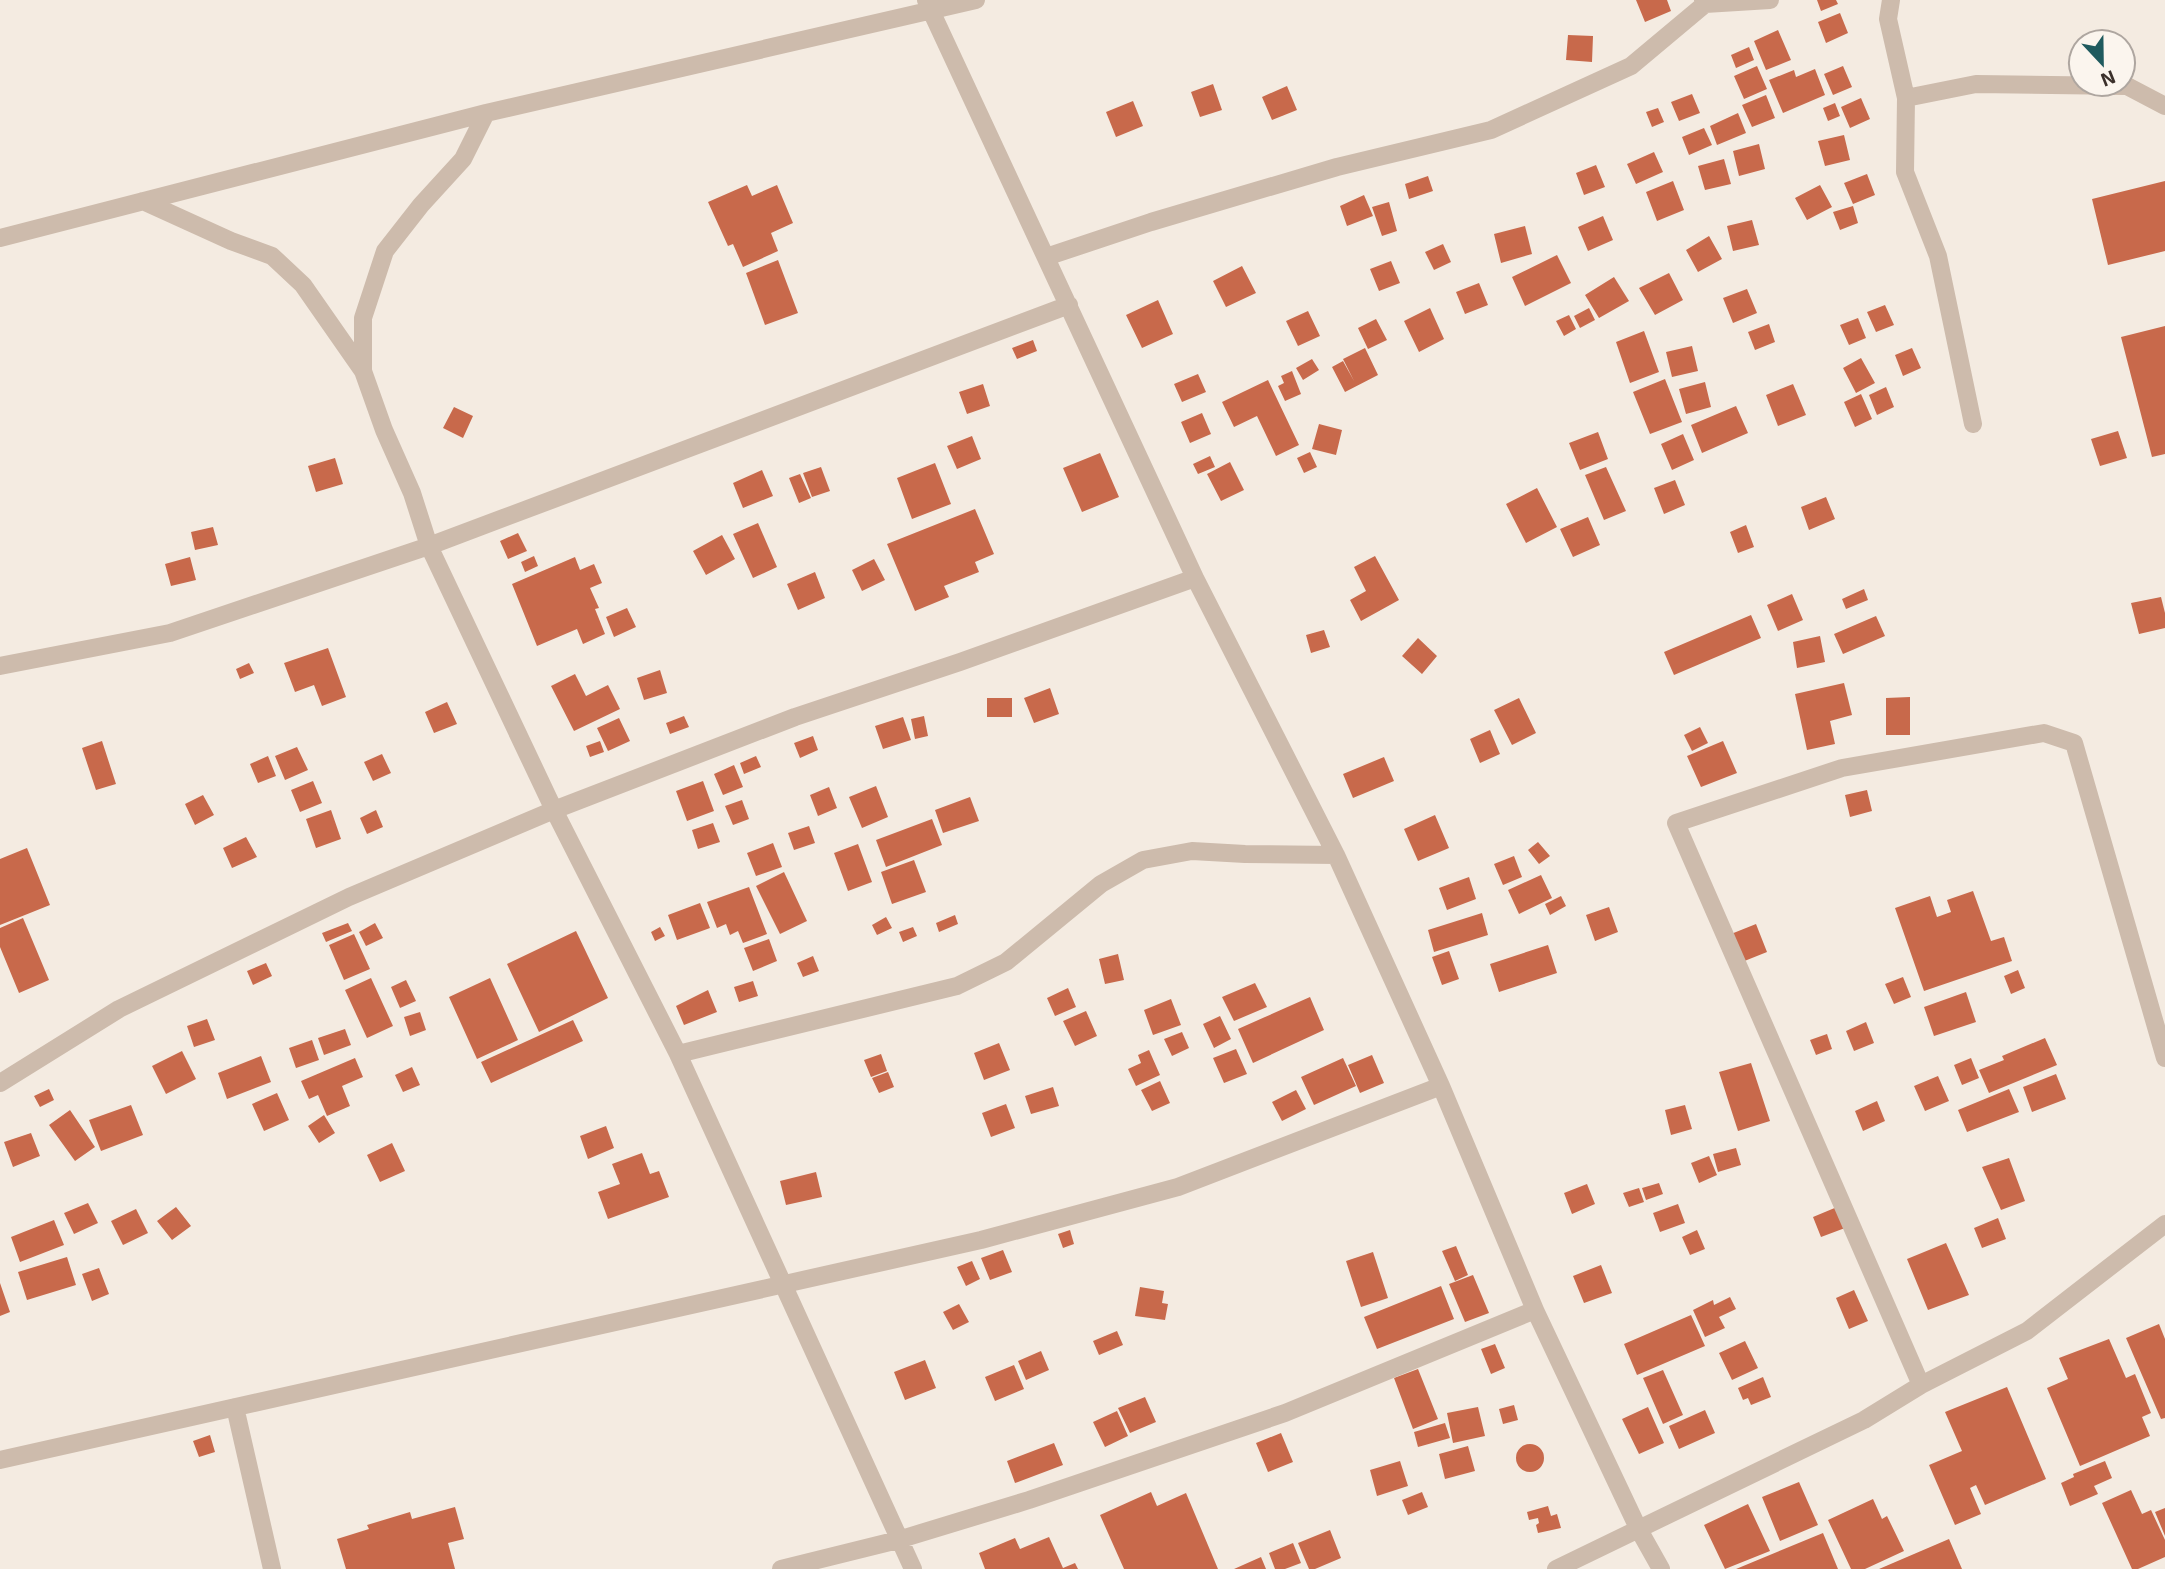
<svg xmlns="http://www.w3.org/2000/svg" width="2165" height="1569" viewBox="0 0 2165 1569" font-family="'Exo 2',sans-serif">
<rect width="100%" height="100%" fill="#f4ebe1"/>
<path fill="#c8694b" d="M1636 0H1667L1671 11 1645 22Z
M1817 0H1836L1838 4 1821 11Z
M1840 13 1848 33 1826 43 1818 22Z
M1778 30 1791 60 1766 70 1754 41Z
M1568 35 1593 36 1592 62 1566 60Z
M1749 47 1754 60 1736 68 1731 55Z
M1757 66 1767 89 1744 99 1734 76Z
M1843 66 1852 87 1833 95 1824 74Z
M1815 69 1825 95 1783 113 1769 80 1794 70 1796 77Z
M1213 84 1222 110 1200 117 1191 92Z
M1287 86 1297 110 1272 120 1262 97Z
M1692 94 1700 113 1679 121 1671 102Z
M1766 95 1775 118 1752 127 1742 105Z
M1861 98 1870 119 1850 128 1841 107Z
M1133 101 1143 126 1116 137 1106 112Z
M1835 103 1840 116 1828 121 1823 108Z
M1658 108 1664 122 1652 127 1646 112Z
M1738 113 1746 133 1717 145 1710 126Z
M1704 128 1712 145 1689 155 1682 137Z
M1844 135 1850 160 1825 166 1818 141Z
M1759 144 1765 169 1739 176 1733 151Z
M1654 152 1663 172 1636 184 1627 164Z
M1724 159 1731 184 1705 190 1698 166Z
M1596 165 1605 187 1584 195 1576 173Z
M1867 174 1875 195 1853 204 1844 183Z
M1428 176 1433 191 1409 199 1405 184Z
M1673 181 1684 210 1657 221 1646 192Z
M2165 181V251L2108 265 2092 199Z
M747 185 752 196 777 185 793 223 771 233 778 251 743 267 733 244 728 246 708 202Z
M1820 185 1832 207 1807 220 1795 198Z
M1364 195 1373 216 1347 226 1340 206Z
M1389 202 1397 231 1382 236 1372 207Z
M1853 206 1858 223 1840 230 1833 212Z
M1603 216 1613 240 1588 251 1578 227Z
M1752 220 1759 245 1733 251 1727 226Z
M1525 226 1532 254 1501 263 1494 234Z
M1709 236 1722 259 1698 272 1686 250Z
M1443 244 1451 262 1434 270 1425 252Z
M1557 255 1571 283 1525 306 1512 277Z
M778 260 798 313 765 325 746 273Z
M1391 261 1400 283 1379 291 1370 269Z
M1242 266 1256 293 1226 307 1213 281Z
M1669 273 1683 300 1655 315 1639 288Z
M1614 277 1629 301 1599 318 1585 295Z
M1479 283 1488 305 1465 314 1456 292Z
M1747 289 1757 313 1733 323 1723 298Z
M1158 300 1173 334 1142 348 1126 315Z
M1885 305 1894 325 1876 332 1867 312Z
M1430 308 1444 339 1419 352 1404 321Z
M1589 308 1595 320 1580 328 1574 316Z
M1308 311 1320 336 1298 346 1286 321Z
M1569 315 1576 329 1564 336 1556 321Z
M1858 318 1866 338 1849 345 1840 325Z
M1376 319 1387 340 1368 349 1358 328Z
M1769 324 1775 342 1755 350 1748 332Z
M2165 326V454L2152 457 2121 337Z
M1644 331 1659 372 1630 383 1616 342Z
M1033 340 1037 351 1017 359 1012 348Z
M1692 346 1698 371 1672 377 1666 352Z
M1365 348 1378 375 1345 392 1332 367 1343 361 1354 381 1343 359Z
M1912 348 1921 368 1903 376 1895 355Z
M1861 358 1875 383 1856 393 1843 368Z
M1312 359 1319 370 1303 380 1296 368Z
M1292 371 1301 394 1285 401 1278 386 1284 383 1281 376Z
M1198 374 1206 392 1182 402 1174 384Z
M1665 379 1682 422 1650 434 1633 392Z
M1268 380 1299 445 1276 456 1257 416 1234 427 1222 402Z
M1705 382 1711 407 1686 414 1679 389Z
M983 384 990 406 967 414 959 392Z
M1793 384 1806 415 1778 426 1766 395Z
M1886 387 1894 407 1877 415 1869 395Z
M1861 394 1872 419 1855 427 1844 402Z
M1736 406 1748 433 1702 453 1691 425Z
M454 407 473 416 463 438 443 428Z
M1202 413 1211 434 1190 443 1181 422Z
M1319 424 1342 430 1336 455 1312 449Z
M2118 431 2127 458 2100 466 2091 439Z
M1598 432 1608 459 1580 470 1569 443Z
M1683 434 1694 460 1672 470 1661 444Z
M972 436 981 459 957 469 947 446Z
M1310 452 1317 467 1304 473 1297 458Z
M1100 453 1119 497 1082 512 1063 468Z
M1210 456 1215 467 1198 474 1193 464Z
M335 458 343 484 316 492 308 466Z
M1230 462 1244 490 1221 501 1207 474Z
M935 463 951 504 912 519 897 478Z
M821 467 830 491 812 497 803 473Z
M1606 467 1626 511 1604 520 1585 475Z
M762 470 773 496 743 508 733 483Z
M800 474 811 498 799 503 789 478Z
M1675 480 1685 505 1664 514 1654 488Z
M1537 488 1557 527 1526 543 1506 504Z
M1826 497 1835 519 1809 530 1801 507Z
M975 509 994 554 975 562 979 572 944 586 949 597 915 611 887 544Z
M1588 517 1600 545 1573 557 1560 529Z
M758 523 777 567 753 578 733 534Z
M1746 525 1754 547 1738 553 1730 532Z
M213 527 218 545 195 550 191 532Z
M518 533 527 551 508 559 500 541Z
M722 535 735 559 706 575 693 551Z
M534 556 538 566 525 572 521 562Z
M1375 556 1399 600 1361 621 1350 600 1366 591 1354 567Z
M190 557 196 580 171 586 165 564Z
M575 557 580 570 594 564 602 583 590 588 599 608 595 609 605 634 583 644 577 629 537 646 512 584Z
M874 559 885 580 862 591 852 570Z
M815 572 825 598 798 610 787 584Z
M1864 589 1868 600 1846 609 1842 599Z
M1792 594 1803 620 1778 631 1767 605Z
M2161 597 2165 613V628L2139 634 2131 603Z
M627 608 636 627 614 637 606 617Z
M1751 615 1761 638 1674 675 1664 652Z
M1876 616 1885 636 1843 654 1834 634Z
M1324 630 1330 647 1311 653 1306 635Z
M1820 636 1825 662 1797 668 1793 642Z
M1418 638 1437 656 1422 674 1402 656Z
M328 648 346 697 322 706 314 685 295 692 284 663Z
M249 663 254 673 240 679 236 669Z
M660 670 667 693 644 700 637 678Z
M575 674 586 696 608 685 620 709 574 731 551 686Z
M1844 683 1852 715 1830 721 1835 744 1807 750 1795 694Z
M1050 688 1059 714 1034 723 1024 698Z
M1910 697V735H1886V698Z
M987 698H1012V717H987Z
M1519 698 1536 733 1512 745 1494 710Z
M447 702 457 724 434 733 425 712Z
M684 716 689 727 670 734 666 723Z
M924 716 928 736 915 739 911 719Z
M903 717 911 740 883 749 875 726Z
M619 718 630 741 608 751 597 728Z
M1700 727 1708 743 1692 751 1684 735Z
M1490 730 1500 754 1480 763 1470 739Z
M813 736 818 750 800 758 794 743Z
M102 741 116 784 96 790 82 748Z
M600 741 604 752 590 757 586 746Z
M1723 741 1737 773 1701 787 1687 756Z
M297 747 308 770 285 780 275 756Z
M382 754 391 773 373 781 364 762Z
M268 756 276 776 258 783 250 764Z
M756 756 761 767 744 774 740 763Z
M1384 757 1394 781 1353 798 1343 774Z
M734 765 743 787 723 795 714 774Z
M313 781 322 803 300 812 291 790Z
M703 781 714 811 687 821 676 791Z
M876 786 888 817 862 828 849 797Z
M829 787 837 808 818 816 810 795Z
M1867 790 1872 811 1850 817 1845 795Z
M203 795 214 815 195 825 185 804Z
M970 797 979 821 943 833 935 810Z
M742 800 749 819 733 825 725 806Z
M331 810 341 839 316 848 306 819Z
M376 810 383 827 367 834 360 818Z
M1435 815 1449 848 1418 861 1404 829Z
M932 819 942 845 886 867 876 840Z
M713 823 720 842 698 849 692 830Z
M809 826 815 843 794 850 788 833Z
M246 837 257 857 232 868 223 848Z
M1538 842 1550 856 1539 864 1528 850Z
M773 843 782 867 756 876 747 853Z
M858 844 872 882 848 891 834 853Z
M27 848 50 905 0 925V859Z
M1514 856 1522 877 1503 885 1494 864Z
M914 860 926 892 892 904 881 872Z
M784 872 807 921 780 934 756 886Z
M1541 875 1552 898 1519 914 1508 890Z
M1469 877 1476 899 1447 910 1439 888Z
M749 887 767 934 743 943 738 931 730 935 726 924 717 928 707 902Z
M1973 891 1991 941 2004 937 2012 961 1924 991 1895 908 1930 896 1937 917 1951 912 1947 900Z
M1561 896 1566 906 1550 915 1545 904Z
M700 903 710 928 677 940 668 915Z
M1609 907 1618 932 1595 941 1586 915Z
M1482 913 1488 935 1434 952 1428 930Z
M955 915 958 924 939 932 936 923Z
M886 917 892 928 877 935 872 925Z
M23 918 49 980 19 993 0 947V928Z
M348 923 352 931 326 942 322 933Z
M375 923 383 938 366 946 359 932Z
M1756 924 1767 952 1742 962 1731 934Z
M660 927 665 936 655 941 651 932Z
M913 927 917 936 903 942 899 932Z
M576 931 608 998 539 1032 507 964Z
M354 934 370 969 344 980 329 945Z
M769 939 777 961 753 971 744 948Z
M1548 945 1557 973 1499 992 1490 964Z
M1449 951 1459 979 1442 985 1432 957Z
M1118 954 1124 980 1105 984 1099 959Z
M813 956 819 971 803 977 797 963Z
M266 963 272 976 253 985 247 971Z
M2018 970 2025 988 2011 994 2004 976Z
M1903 977 1911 997 1894 1004 1885 984Z
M371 978 393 1026 367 1038 345 990Z
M490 978 518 1040 477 1059 449 997Z
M406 980 416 1001 400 1008 391 987Z
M753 981 758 996 739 1002 734 987Z
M1255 983 1267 1007 1234 1021 1222 997Z
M1068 988 1076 1007 1055 1016 1047 998Z
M708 990 717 1012 684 1025 676 1006Z
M1966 992 1976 1022 1934 1036 1924 1007Z
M1310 997 1324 1030 1253 1063 1238 1029Z
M1171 999 1181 1025 1153 1035 1144 1010Z
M1086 1011 1097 1036 1075 1046 1063 1021Z
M420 1012 426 1030 410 1036 404 1017Z
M1220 1016 1231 1039 1214 1048 1203 1024Z
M207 1019 215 1040 194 1047 187 1026Z
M573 1020 583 1041 491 1083 481 1062Z
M1866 1022 1874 1043 1854 1051 1846 1031Z
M345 1029 351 1045 324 1055 318 1038Z
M1182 1032 1189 1048 1172 1056 1164 1039Z
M1827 1034 1832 1049 1816 1055 1810 1040Z
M2045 1038 2057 1065 1989 1093 1979 1070 2004 1060 2002 1056Z
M312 1040 319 1060 296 1068 289 1048Z
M999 1043 1010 1070 984 1080 974 1053Z
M1236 1049 1247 1074 1224 1083 1213 1058Z
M1149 1050 1160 1075 1136 1086 1128 1069 1141 1063 1138 1055Z
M182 1051 196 1079 166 1094 152 1066Z
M881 1054 887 1071 871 1077 864 1060Z
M1372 1055 1384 1083 1360 1093 1348 1065Z
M261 1056 271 1082 227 1099 218 1073Z
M355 1058 363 1077 342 1086 350 1106 327 1116 318 1095 309 1099 301 1081Z
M1343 1058 1356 1086 1314 1105 1301 1077Z
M1971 1058 1979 1078 1962 1085 1954 1065Z
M1751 1063 1770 1121 1738 1131 1719 1072Z
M412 1067 420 1085 403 1092 395 1075Z
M888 1072 894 1087 879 1093 872 1078Z
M2056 1074 2066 1099 2032 1112 2023 1087Z
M1938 1076 1949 1101 1925 1111 1914 1086Z
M1160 1081 1170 1103 1152 1111 1141 1090Z
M1053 1087 1059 1106 1031 1114 1025 1096Z
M49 1089 54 1100 40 1107 34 1096Z
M2009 1089 2019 1112 1967 1132 1958 1110Z
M1296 1090 1306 1109 1282 1121 1272 1102Z
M277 1093 289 1120 264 1131 252 1104Z
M1877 1101 1885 1121 1863 1131 1855 1111Z
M1006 1104 1015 1128 991 1137 982 1113Z
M131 1105 143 1135 101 1151 89 1120Z
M1685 1105 1692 1129 1671 1135 1665 1110Z
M70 1110 95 1147 75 1161 49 1125Z
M324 1115 335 1133 319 1143 308 1126Z
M606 1126 614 1148 588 1159 580 1136Z
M31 1133 40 1156 13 1167 4 1142Z
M392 1143 405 1171 380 1182 367 1155Z
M1736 1148 1741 1165 1718 1172 1713 1154Z
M642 1153 650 1174 659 1171 669 1197 608 1219 598 1192 620 1184 612 1164Z
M1709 1156 1717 1175 1699 1183 1691 1163Z
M2009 1158 2025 1201 2001 1210 1982 1167Z
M816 1172 822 1197 786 1205 780 1181Z
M1659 1183 1663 1194 1646 1200 1642 1188Z
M1587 1184 1595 1204 1572 1214 1564 1193Z
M1639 1188 1644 1202 1629 1207 1623 1193Z
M88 1203 98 1223 74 1234 64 1213Z
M1678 1204 1685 1223 1660 1232 1653 1213Z
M176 1207 191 1226 172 1240 157 1221Z
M1837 1207 1845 1228 1821 1237 1813 1217Z
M136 1209 148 1233 123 1245 111 1221Z
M1998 1218 2006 1239 1982 1248 1974 1228Z
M54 1220 64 1245 20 1262 11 1237Z
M1070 1230 1074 1244 1063 1248 1058 1234Z
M1697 1230 1705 1249 1690 1255 1682 1237Z
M1946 1243 1969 1295 1928 1310 1907 1259Z
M1456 1246 1468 1275 1455 1281 1442 1251Z
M1003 1250 1012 1272 990 1280 981 1258Z
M1373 1252 1388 1298 1361 1307 1346 1261Z
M67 1257 76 1285 27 1300 18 1272Z
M972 1261 980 1279 966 1286 957 1267Z
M1601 1265 1612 1293 1584 1303 1573 1276Z
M99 1268 109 1294 92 1301 82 1274Z
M1473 1275 1489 1313 1465 1322 1449 1284Z
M0 1283 10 1312 0 1316Z
M1441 1286 1454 1319 1377 1349 1364 1317Z
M1140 1287 1164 1291 1162 1303 1168 1304 1165 1320 1135 1316Z
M1854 1290 1868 1321 1849 1329 1836 1298Z
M1730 1297 1736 1309 1719 1317 1725 1328 1705 1337 1693 1310 1713 1300 1714 1305Z
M959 1304 969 1322 953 1330 943 1312Z
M1691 1315 1705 1346 1637 1375 1624 1344Z
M2159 1324 2165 1339V1418L2161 1419 2126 1338Z
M1117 1331 1123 1345 1099 1355 1093 1341Z
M2109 1339 2126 1378 2135 1374 2151 1413 2142 1417 2150 1436 2080 1466 2047 1388 2068 1379 2059 1358Z
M1745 1341 1758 1368 1732 1380 1719 1353Z
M1495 1344 1505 1368 1491 1374 1481 1349Z
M1041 1351 1049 1370 1026 1380 1018 1361Z
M925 1360 936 1388 905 1400 894 1372Z
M1014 1365 1024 1389 995 1401 985 1377Z
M1418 1369 1438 1419 1413 1429 1394 1378Z
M1663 1370 1683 1415 1663 1424 1643 1378Z
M1763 1377 1771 1397 1751 1405 1748 1398 1743 1400 1738 1388Z
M2007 1387 2046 1479 1985 1505 1976 1485 1970 1488 1981 1514 1955 1525 1929 1465 1962 1451 1945 1412Z
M1145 1397 1156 1422 1130 1433 1118 1408Z
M1514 1405 1518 1420 1503 1424 1499 1409Z
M1478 1407 1485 1436 1453 1443 1447 1413Z
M1648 1407 1664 1443 1639 1454 1622 1419Z
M1705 1410 1715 1433 1679 1449 1669 1426Z
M1117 1411 1128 1436 1105 1447 1093 1422Z
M1445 1423 1450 1438 1418 1447 1414 1432Z
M1281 1433 1293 1462 1268 1472 1256 1443Z
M210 1435 215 1452 199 1457 193 1441Z
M1054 1443 1063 1465 1015 1483 1007 1461Z
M1516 1458a14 14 0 1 1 28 0a14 14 0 1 1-28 0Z
M1468 1446 1475 1471 1445 1479 1439 1454Z
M1400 1461 1408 1486 1377 1496 1370 1470Z
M2105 1461 2112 1478 2094 1486 2098 1494 2070 1506 2061 1483 2074 1477 2073 1474Z
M1799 1482 1818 1525 1780 1541 1762 1497Z
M2131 1490 2142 1514 2151 1510 2165 1540V1557L2138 1569H2132L2102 1503Z
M1151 1492 1157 1506 1186 1493 1218 1569H1124L1100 1515Z
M1422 1492 1428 1507 1408 1515 1402 1500Z
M1873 1499 1882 1519 1887 1516 1904 1551 1865 1569H1851L1828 1520Z
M1748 1504 1770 1551 1725 1569 1704 1525Z
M1548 1506 1551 1516 1557 1514 1561 1528 1538 1533 1536 1525 1539 1523 1538 1518 1529 1520 1527 1512Z
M455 1507 464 1539 448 1543 455 1569H346L337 1539 369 1529 367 1525 410 1512 412 1519Z
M2165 1508V1536L2155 1512Z
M1330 1530 1341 1558 1315 1569H1309L1298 1543Z
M1823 1533 1838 1569H1736Z
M1049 1537 1063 1568 1075 1563 1078 1569H985L979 1553 1015 1538 1020 1549Z
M1949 1539 1962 1569H1879Z
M1293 1543 1301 1563 1285 1569H1275L1269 1553Z
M1261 1557 1266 1569H1234Z"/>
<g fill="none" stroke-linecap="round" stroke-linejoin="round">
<path stroke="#cdbbac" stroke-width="18" d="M926 0 1195 578 1336 855 1441 1086 1535 1310 1638 1528 1661 1569
M1891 0 1888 19 1906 98 1905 172 1938 256 1973 424
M1705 4 1770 0
M1906 98 1976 84 2127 86 2165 106
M486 113 463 159 421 205 385 251 363 318V371L384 430 412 493 429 546 554 810 678 1054 913 1569
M143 201 231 241 272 256 303 285 363 371
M0 238 486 113 976 0
M1046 257 1151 222 1337 167 1491 130 1631 66 1705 4 1703 0
M0 666 170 633 429 546 1069 305
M678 1054 957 986 1006 962 1101 884 1143 860 1192 851 1245 854 1336 855
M0 1083 119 1009 349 897 554 810 795 717 960 662 1195 578
M1921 1385 1676 823 1842 768 2044 733 2074 743 2165 1058
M235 1407 272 1569
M0 1460 981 1240 1178 1187 1441 1086
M781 1569 898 1540 1029 1500 1285 1413 1535 1310
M1556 1569 1864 1420 1921 1385 2027 1331 2165 1224"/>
</g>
<g transform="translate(2102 63) rotate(158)"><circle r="33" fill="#fbf5ee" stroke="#aea6a0" stroke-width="2"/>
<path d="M0-5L12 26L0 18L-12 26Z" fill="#1f5a5e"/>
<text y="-10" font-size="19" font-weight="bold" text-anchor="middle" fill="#3b302b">N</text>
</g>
</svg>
